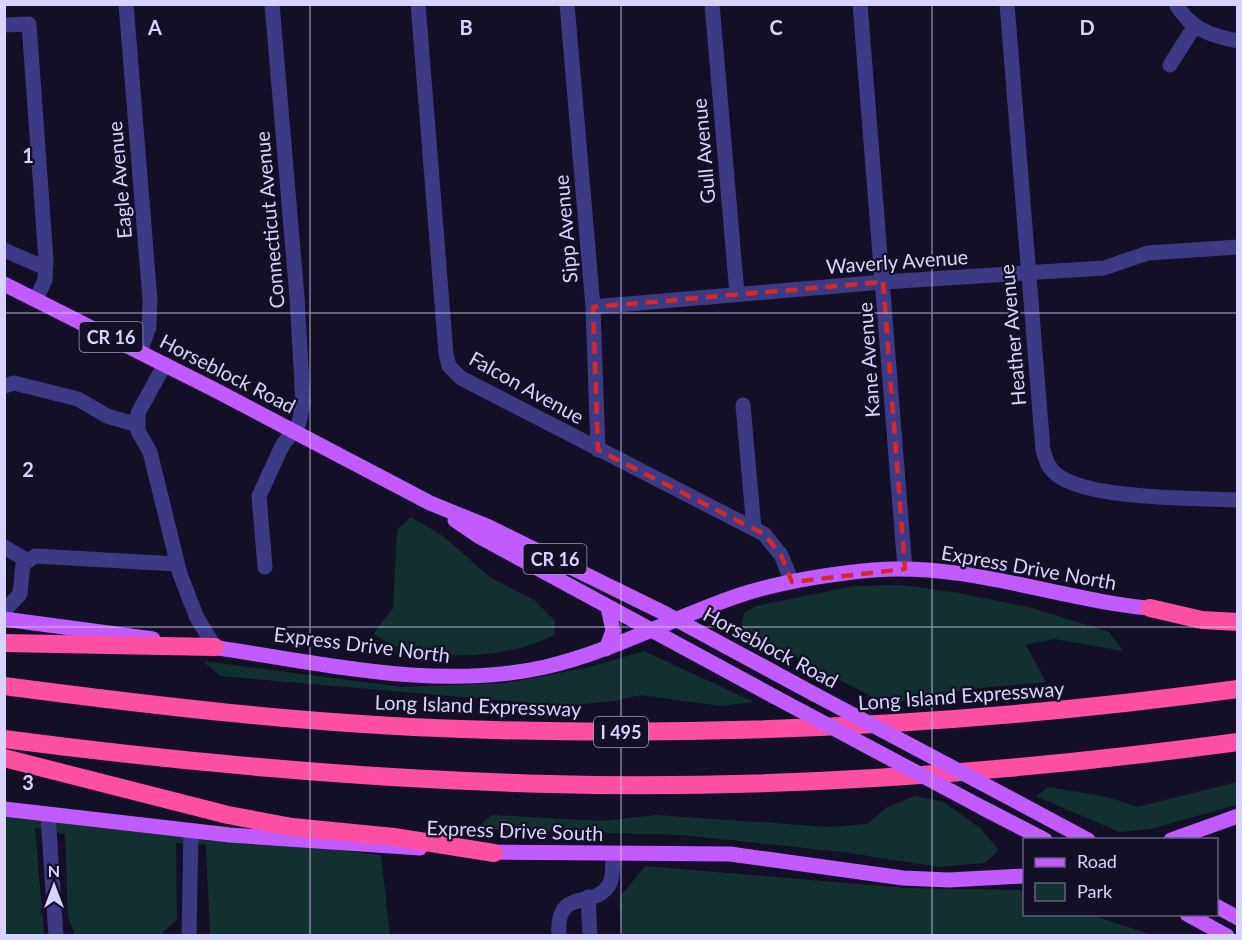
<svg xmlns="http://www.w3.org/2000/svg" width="1242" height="940" viewBox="0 0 1242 940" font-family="Lato,sans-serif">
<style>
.green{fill:#12302f}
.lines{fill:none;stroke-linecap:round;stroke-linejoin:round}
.minor{stroke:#3d3a85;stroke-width:15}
.major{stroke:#c25bff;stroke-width:15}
.highway{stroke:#ff4fa3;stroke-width:18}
.major-bridge{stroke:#c25bff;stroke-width:15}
.marked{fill:none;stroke:#d62828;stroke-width:4.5;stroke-dasharray:12 8;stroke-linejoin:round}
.grid{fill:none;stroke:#d9d4ff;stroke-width:1.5;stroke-opacity:0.55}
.labels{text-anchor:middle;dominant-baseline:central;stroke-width:4.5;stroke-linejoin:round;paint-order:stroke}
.shield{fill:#130f26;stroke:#9e99be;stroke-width:1.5}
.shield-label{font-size:18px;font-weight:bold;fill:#d9d4ff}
.street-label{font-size:20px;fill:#d9d4ff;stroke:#130f26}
.grid-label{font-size:20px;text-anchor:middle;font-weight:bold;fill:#d9d4ff;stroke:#130f26;stroke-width:4.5;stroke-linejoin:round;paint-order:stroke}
</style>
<rect width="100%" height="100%" fill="#130f26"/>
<path class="green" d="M411,517L443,536L490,577L534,600L555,621L554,635C509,658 451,660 402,649C392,646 382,639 373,634L393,608L397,530Z
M903,585L959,593L1032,608L1109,632L1123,651L1054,639L1026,645L1046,682L971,689L886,704L741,629L744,613L756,606L854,586Z
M644,651L754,702L720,706L640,695L614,701L564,706L220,676L203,661L402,687L507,683L590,667Z
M1237,782V805L1150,829L1119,832L1036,796L1049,787L1108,797L1137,807Z
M915,796L944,802L981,829L999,850L985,863L939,867L842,852L682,835L475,829L492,815L602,821L657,815L828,827L867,824L887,807Z
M5,811L381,855L390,935H210L206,845L176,843L177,920L160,935H75L68,917L65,834L35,828L44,935L5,936Z
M645,866L906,888L1020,890L1024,891V914L1091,915L1152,935H622L619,898Z"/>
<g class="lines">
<path class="minor" d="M126,4L150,300L149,327L140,352
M418,4L446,354L449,366L461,378L764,534L781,555L792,582
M567,4L593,307L598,450
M712,4L737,294
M860,4L905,569
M1007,4L1043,450C1046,460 1048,468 1056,474C1087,500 1196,498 1238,500
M1176,4C1189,28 1211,36 1238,41
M4,25L29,24L46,260L45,280L36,299
M1170,65L1194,27
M4,250L45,268
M593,307L883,282L1104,268L1148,253L1238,247
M165,364L138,413V431L150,452L180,574L197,618L215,647
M4,386L14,383L78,399L107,416L138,425
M743,405L754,529
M4,547L28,561
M265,567L259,496L282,446L299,423L303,403L297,297L272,4
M4,611L20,594L23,564L35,556L177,564
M48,815L56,936
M588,897L590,936
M189,936L191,831
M559,936C555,884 595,912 610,883C614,875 612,863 613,855"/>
<path class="major" d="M4,284L217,391L430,503L489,527L666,614L814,694
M455,520L480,537L775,697
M4,619L153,639
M204,646C315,661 433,692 545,667C614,651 676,616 743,594C785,581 830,574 873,570C971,562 1063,602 1160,609
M606,649L613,631L608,607
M1021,804L1088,840
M983,808L1045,840
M4,809L230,835L420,848
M1171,840L1238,816
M482,852L730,854L903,878L949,880L1024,876
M1216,906L1238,918
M1187,914L1227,936"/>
<path class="highway" d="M1150,608L1202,620L1238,622
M4,643L215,647
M4,686C156,706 309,724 462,729C722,738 980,724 1238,689
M4,739C186,763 367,779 549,784C779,790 1010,773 1238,742
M4,758L228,815L292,827L394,837L494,853"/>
<path class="major-bridge" d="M814,694L1021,804
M775,697L983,808"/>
</g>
<path class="marked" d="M883,282L905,569L792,582L781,555L764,534L598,450L593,307Z"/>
<path class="grid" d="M310,4V936M621,4V936M932,4V936M4,313H1238M4,627H1238"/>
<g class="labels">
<g class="shield">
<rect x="79.5" y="322" width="63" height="30" rx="4.5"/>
<rect x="523.5" y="544" width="63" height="30" rx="4.5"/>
<rect x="594" y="717" width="54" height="30" rx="4.5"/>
</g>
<g class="shield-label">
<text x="111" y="337">CR 16</text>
<text x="555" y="559">CR 16</text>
<text x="621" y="732">I 495</text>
</g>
<g class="street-label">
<text transform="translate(703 151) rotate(-95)">Gull Avenue</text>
<text transform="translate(119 180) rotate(-95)">Eagle Avenue</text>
<text transform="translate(269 220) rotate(-95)">Connecticut Avenue</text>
<text transform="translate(565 229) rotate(-95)">Sipp Avenue</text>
<text transform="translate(897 261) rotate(-4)">Waverly Avenue</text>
<text transform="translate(1012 335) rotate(-95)">Heather Avenue</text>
<text transform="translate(868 360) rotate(-94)">Kane Avenue</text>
<text transform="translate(228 373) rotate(27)">Horseblock Road</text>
<text transform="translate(527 387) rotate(29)">Falcon Avenue</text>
<text transform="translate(1029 567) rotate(10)">Express Drive North</text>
<text transform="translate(362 644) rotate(7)">Express Drive North</text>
<text transform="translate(771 647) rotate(28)">Horseblock Road</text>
<text transform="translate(961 695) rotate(-4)">Long Island Expressway</text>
<text transform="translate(478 705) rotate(2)">Long Island Expressway</text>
<text transform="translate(515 830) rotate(2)">Express Drive South</text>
</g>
</g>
<g class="grid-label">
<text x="155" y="35">A</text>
<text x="466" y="35">B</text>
<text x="776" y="35">C</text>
<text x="1087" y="35">D</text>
<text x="28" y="163">1</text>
<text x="28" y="477">2</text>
<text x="28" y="790">3</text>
</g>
<rect width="1242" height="940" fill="none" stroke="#d9d4ff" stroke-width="12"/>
<rect x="1023" y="838" width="195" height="78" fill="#130f26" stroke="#625e7d" stroke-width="1.5"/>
<rect x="1035" y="858" width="30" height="9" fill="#c25bff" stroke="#625e7d" stroke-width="1.5"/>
<text x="1077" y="868" font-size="18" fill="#d9d4ff">Road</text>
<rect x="1035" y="883" width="30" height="18" fill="#12302f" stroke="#625e7d" stroke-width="1.5"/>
<text x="1077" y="898" font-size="18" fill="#d9d4ff">Park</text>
<g transform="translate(54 886)" stroke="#130f26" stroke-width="4.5" paint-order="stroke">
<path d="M0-4.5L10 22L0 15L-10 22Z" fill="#d9d4ff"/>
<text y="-9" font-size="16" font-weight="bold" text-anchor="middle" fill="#d9d4ff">N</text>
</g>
</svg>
